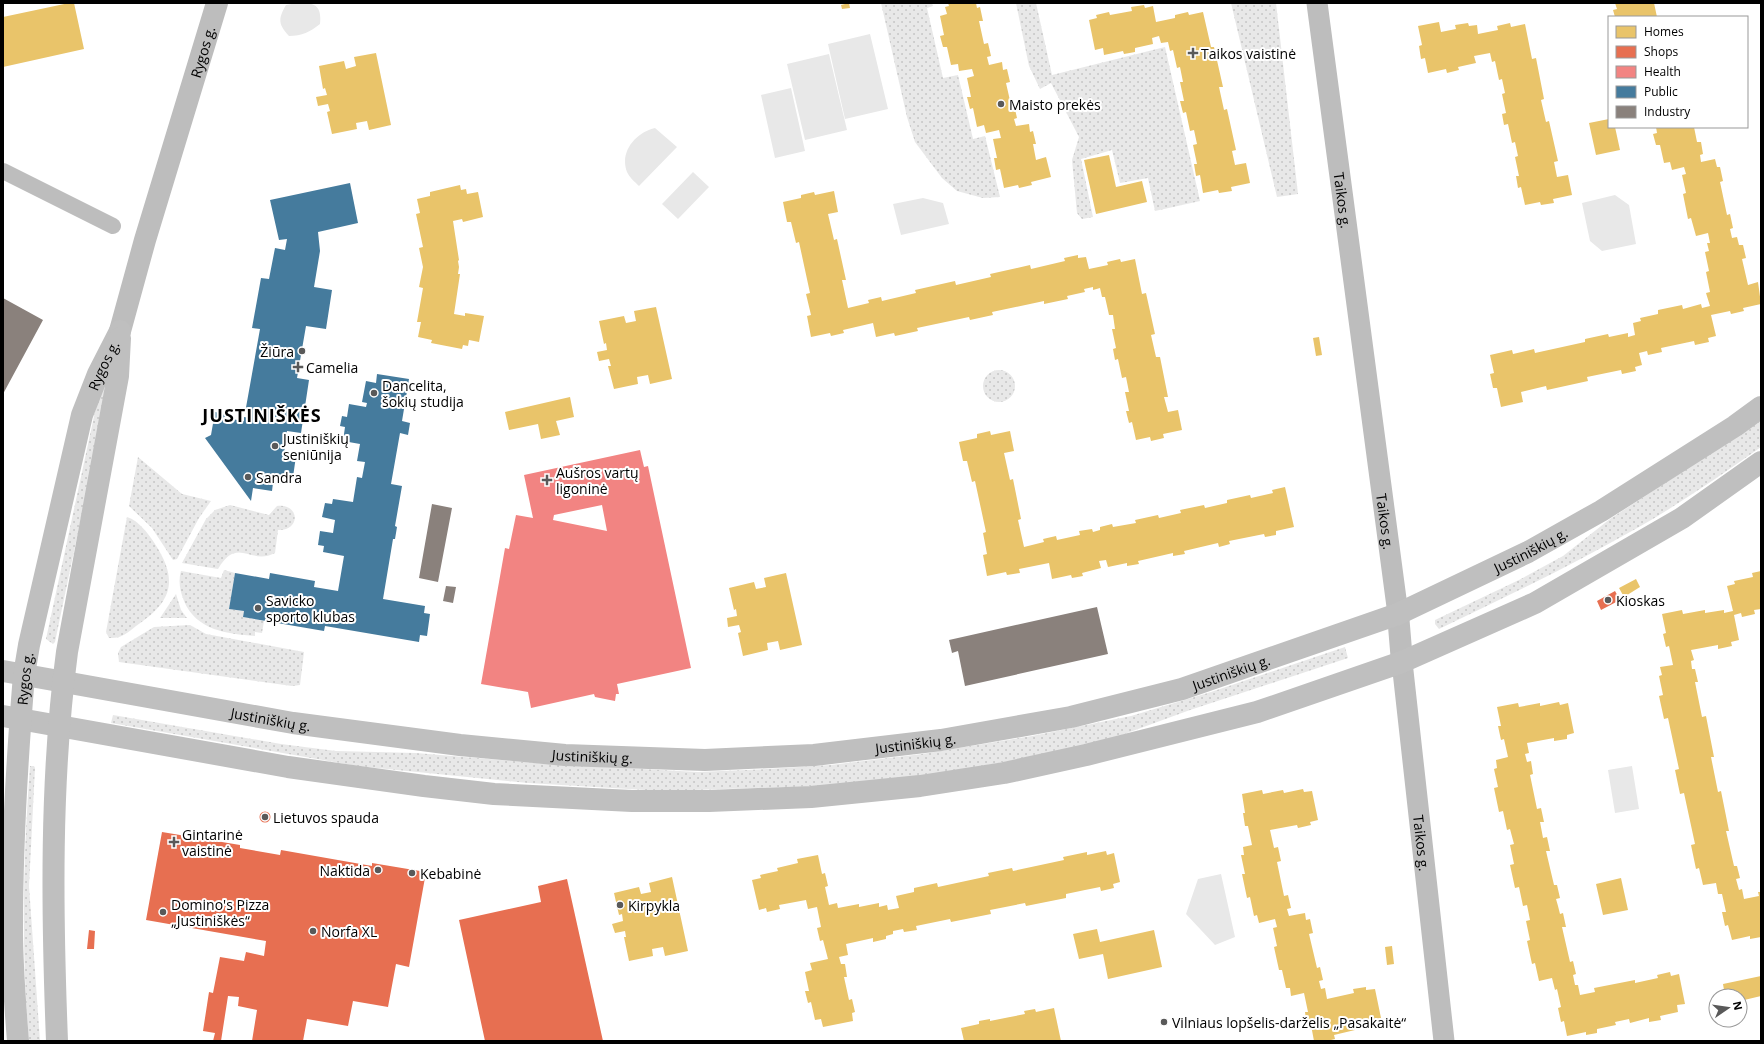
<svg xmlns="http://www.w3.org/2000/svg" width="1764" height="1044" viewBox="0 0 1764 1044" font-family="'Open Sans',sans-serif">
<style>
.grass{fill:url(#grass-dots)}
.park{fill:#e8e8e8}
.homes{fill:#e9c46a}
.shops{fill:#e76f51}
.health{fill:#f28482;fill-rule:evenodd}
.public{fill:#457b9d}
.industry{fill:#8a817c}
.lines{fill:none;stroke-linecap:round;stroke-linejoin:round}
.pedestrian{stroke:#bdbdbd;stroke-width:16}
.minor{stroke:#bdbdbd;stroke-width:21}
.tertiary{stroke:#bdbdbd;stroke-width:22}
.secondary{stroke:#bfbfbf;stroke-width:22}
.poi-dot{fill:#595959;stroke:#fff;stroke-width:1.5}
.labels{text-anchor:middle;dominant-baseline:central;stroke-width:4;stroke-linejoin:round;paint-order:stroke}
.street-label{font-size:14px;fill:#000;stroke:#fff}
.poi-label{font-size:14px;fill:#000;stroke:#fff;text-anchor:start}
.district-label{font-size:18px;font-weight:bold;letter-spacing:1px;fill:#000;stroke:#fff}
</style>
<defs>
<pattern id="grass-dots" width="8" height="8" patternUnits="userSpaceOnUse"><rect width="8" height="8" fill="#e8e8e8"/><path d="M2 2h.1M6 6h.1" fill="none" stroke="#c5c5c5" stroke-width="1.8" stroke-linecap="round"/></pattern>
</defs>
<rect width="100%" height="100%" fill="#fff"/>
<path class="grass" d="M881,3H932L933,6L927,8L943,78L958,75L973,139L985,136L1000,197L983,198L957,191L942,178L915,142L907,117Z
M1016,3H1036L1052,75L1165,47L1200,201L1155,211L1148,178L1120,183L1112,150L1081,159L1093,217L1082,219L1077,213L1072,160L1079,137L1051,83L1040,89L1029,66Z
M1231,3H1276L1298,194L1277,197Z
M114,360L55,642L53,644L46,639L104,370Z
M983 386a16 16 0 1 1 32 0a16 16 0 1 1-32 0Z
M1761,420V447C1721,475 1681,503 1639,527C1574,564 1506,597 1439,629L1435,624V620L1519,580L1563,556L1610,519Z
M138,457L182,494L211,501L199,518L177,559L173,560L152,528L129,506Z
M230,505L269,515L277,506C300,503 301,531 278,530L275,553C250,566 238,535 218,569L182,563L206,519L215,510Z
M127,517C139,521 148,533 155,544C179,581 172,602 136,626C127,633 121,639 109,638L106,632Z
M224,570L235,573L229,609L244,611L243,617L264,621L262,633L255,632V636C227,634 196,630 184,601C180,591 178,581 181,571L221,578Z
M176,594L181,610L187,618H160Z
M190,625L206,634L304,652L300,685L292,686L119,662L118,653L121,647L154,627Z
M1345,647L1348,658L1190,710L1089,747L931,775L823,786L662,791L528,783L357,766L111,723L113,715L281,744L336,751L416,753L549,764L698,772L767,769L830,765L922,754L1032,736L1131,716L1211,692Z
M30,766H34L35,768L29,886L40,1041H29C21,950 23,858 30,766Z"/>
<path class="park" d="M297,3C314,3 322,4 320,24C310,32 302,36 289,36C278,24 278,19 286,5Z
M870,34L888,109L845,119L828,44Z
M829,54L847,130L805,140L787,64Z
M791,88L805,151L775,158L761,95Z
M655,128L677,147L639,186C635,182 629,177 627,172C619,151 637,132 655,128Z
M693,172L709,187L678,219L662,204Z
M1615,195L1629,205L1636,244L1602,251L1590,241L1582,203Z
M923,198L943,203L949,224L901,235L893,204Z
M1632,766L1639,809L1615,813L1608,770Z
M1221,874L1235,937L1215,945L1186,914L1198,879Z"/>
<path class="homes" d="M69,3H74L84,49L3,67V17Z
M849,3L850,8L842,9L841,5Z
M948,3H976L977,8L980,7L983,21H979L984,44L988,43L991,56L987,57L989,65L1002,62L1003,70L1007,69L1010,82L1006,83L1011,105H1014L1017,118L1014,119L1016,126L1029,124L1030,132L1033,131L1036,144H1033L1036,160L1046,157L1051,177L1031,182L1032,185L1019,188L1018,185L1004,188L1000,169L996,170L994,158H997L993,139L1001,138L999,130L986,133L984,125L977,127L973,108L970,109L967,97H971L967,78L974,76L972,69L959,71L958,64L951,65L947,47H943L940,36L944,35L940,16L947,14L945,7L949,6Z
M1615,3H1654L1657,17H1615L1613,10L1617,9Z
M1144,5L1145,8L1153,6L1156,22L1175,18V15L1188,12L1189,15L1203,12L1211,47H1214L1223,87H1219L1224,110L1227,109L1236,150L1232,151L1235,165L1246,163L1250,183L1231,187L1232,191L1219,193L1218,190L1203,193L1200,175L1196,176L1194,164H1197L1193,145L1197,144L1194,130L1190,131L1186,112L1183,113L1180,101H1184L1180,82H1183L1180,67L1177,68L1173,50L1170,51L1168,42L1161,43L1159,36L1152,38L1153,44L1135,48V52L1124,54L1123,51L1104,55L1103,48L1095,50L1089,20L1097,18L1096,15L1109,12L1110,15L1132,11L1131,7Z
M1439,22L1441,32L1456,29L1455,25L1468,23L1469,26L1477,25L1478,34L1498,30L1497,26L1510,23L1511,27L1525,24L1532,59L1536,58L1544,99L1541,100L1546,122L1549,121L1558,161L1554,162L1557,177L1568,175L1572,195L1553,199L1554,203L1541,205L1540,202L1525,205L1521,187L1518,188L1516,176H1519L1515,157L1518,156L1515,142L1512,143L1508,124L1504,125L1502,114L1506,113L1502,94L1505,93L1502,79L1499,80L1495,61L1492,62L1490,53L1474,56L1476,63L1458,67L1459,70L1447,73L1446,69L1428,73L1425,58L1421,59L1419,46L1422,45L1418,26Z
M376,53L391,125L369,130L367,121L356,123L357,129L332,134L327,112L330,111L328,104L318,106L316,97L327,95L325,88L323,89L319,66L344,61L346,69L356,66L354,57Z
M1609,119V127H1615L1620,150L1596,155L1589,123Z
M1656,127H1694L1697,142H1701L1703,154L1700,155L1701,162L1715,159L1717,167H1720L1723,181L1720,182L1727,215L1730,214L1733,228L1730,229L1732,238L1737,237L1739,245H1743L1746,258L1742,259L1748,285L1758,282L1761,304L1743,308L1744,311L1731,314L1730,311L1711,315L1716,336L1708,338L1709,342L1695,345L1694,341L1661,348L1662,352L1648,355L1647,351L1639,353L1642,365L1635,367L1636,371L1622,374L1621,370L1587,377L1588,381L1547,390L1546,386L1521,392L1523,402L1501,407L1497,388H1493L1490,374L1494,373L1490,355L1512,350L1513,354L1534,349L1535,353L1585,342V339L1608,334L1609,337L1628,333V337L1635,335L1633,323L1641,321L1640,318L1658,314V310L1682,305L1683,309L1701,304L1702,308L1710,306L1706,293L1710,292L1706,272L1709,271L1705,252L1709,251L1707,243H1710L1708,233L1696,236L1691,218L1688,219L1683,194L1686,193L1682,175L1686,174L1684,167L1672,170L1670,162L1664,163L1660,145H1656L1653,134L1657,133Z
M1109,155L1116,187L1142,181L1147,202L1096,214L1084,160Z
M460,185L461,190L466,189L467,194L478,192L483,217L463,222L462,219L453,221L459,260L458,261L459,267L458,274H460L454,314L465,316V313L484,316L479,342L469,340L468,346L463,345L462,349L431,343L432,340L418,337L421,322H417L423,288L419,287L423,267L419,248L423,247L416,214L420,213L417,199L430,196V192Z
M834,191L838,212L828,214L834,240L837,239L846,280H842L848,308L869,303L868,300L881,297L882,301L916,293L915,290L955,281L956,285L991,277L990,274L1030,265L1031,269L1065,261L1064,258L1078,255V258L1086,257L1089,269L1108,265L1107,262L1120,259L1121,262L1135,259L1142,294L1146,293L1155,334L1151,335L1156,357H1160L1168,397H1164L1168,412L1178,410L1182,430L1163,434L1164,438L1151,441L1150,437L1136,440L1132,422L1129,423L1126,411H1129L1125,392H1129L1126,377L1122,378L1118,359L1115,360L1113,349L1116,348L1112,329H1115L1113,315H1109L1105,297H1102L1100,288L1093,290V287L1084,289L1085,292L1067,296L1068,299L1044,304V301L992,312L993,315L970,320L969,317L917,328L918,331L895,336L894,333L876,337L873,323L843,330L844,333L831,336L830,333L811,337L807,316L811,315L806,294L810,293L799,242L796,243L791,222H787L783,202L801,198V195L814,192L815,195Z
M656,307L672,379L650,384L648,375L637,377L638,384L614,389L608,366H611L609,359L599,361L597,352L607,350L606,343L604,344L599,321L624,316L626,323L636,321L634,311Z
M1319,337L1322,355L1316,356L1313,338Z
M570,397L574,417L556,421L560,435L541,439L538,424L509,430L505,412Z
M990,431L991,435L1010,431L1014,451L1004,453L1010,480L1013,479L1021,519L1018,520L1024,547L1044,542L1043,539L1056,536L1057,540L1080,535L1079,531L1092,529L1093,532L1100,530V527L1112,524L1113,527L1136,523L1135,520L1158,515L1159,518L1181,513L1180,510L1204,505L1205,508L1227,503V500L1250,495L1251,498L1273,493L1272,490L1285,487L1294,527L1276,531V535L1265,537L1264,534L1229,541L1230,544L1219,547L1218,543L1184,551L1185,554L1173,556V553L1138,561L1139,564L1127,566V563L1108,567L1106,560L1099,561L1101,568L1082,573L1083,576L1072,578L1071,575L1052,579L1049,563L1019,569L1020,573L1007,575L1006,572L987,576L983,555L987,554L983,533L986,532L975,481L972,482L967,461H963L959,442L977,438V434Z
M1761,571V609L1754,610L1755,614L1742,617L1741,613L1734,615L1739,640L1731,642L1732,646L1718,649V645L1691,650L1694,660L1691,661L1692,669H1695L1698,682H1695L1702,717L1706,716L1714,757H1711L1718,792L1721,791L1729,831H1726L1734,866H1737L1740,878L1736,879L1739,890L1742,889L1744,899L1759,896L1758,892H1761V937L1750,939V936L1732,940L1728,925L1725,926L1722,912H1726L1722,894H1718L1716,883L1703,885L1699,868L1696,869L1691,845L1695,844L1684,793L1680,794L1675,770L1679,769L1668,718L1664,719L1659,696L1663,695L1659,676L1662,675L1660,667L1673,665L1669,646L1666,647L1663,634L1666,633L1662,614L1682,610L1683,614L1705,610V613L1724,610V613L1733,611L1727,586L1735,584L1734,581L1753,577L1752,573Z
M786,573L802,645L780,650L778,641L767,643L768,650L743,656L738,633L741,632L739,625L728,627L727,618L737,616L736,609L734,610L729,588L754,582L756,589L766,587L764,578Z
M1636,579L1640,587L1624,597L1619,588Z
M1559,702L1560,705L1568,703L1574,733L1567,735V739L1554,741V738L1527,743L1529,753L1525,754L1527,762L1531,761L1533,774L1530,775L1537,809L1541,808L1544,822H1540L1543,838L1547,837L1550,851H1546L1554,885H1557L1560,898L1556,899L1558,906L1560,914L1563,913L1566,927H1562L1570,962L1573,961L1576,974L1573,975L1575,985H1578L1580,995L1595,992L1594,988L1635,980V983L1658,978L1657,975L1670,972L1671,976L1679,974L1685,1004L1677,1005L1678,1012L1660,1016L1661,1020L1649,1022V1018L1630,1023L1629,1019L1615,1022L1616,1025L1597,1029V1033L1586,1035V1032L1567,1036L1564,1021L1561,1022L1558,1008L1561,1007L1557,989L1555,990L1552,978L1539,981L1535,963L1532,964L1527,941L1530,940L1526,921L1530,920L1527,905L1523,906L1519,887L1515,888L1510,865L1514,864L1510,845L1514,844L1510,829L1507,830L1503,811L1499,812L1494,788L1498,787L1494,769L1497,768L1496,760L1508,757L1504,739L1501,740L1498,726H1501L1497,707L1518,703L1519,707L1540,703V706Z
M1303,789L1304,792L1312,791L1318,820L1310,822L1311,825L1298,828L1297,825L1270,830L1274,848L1278,847L1281,861L1277,862L1284,896L1288,895L1291,908L1287,909L1289,916L1305,913L1306,920L1310,919L1313,933L1309,934L1317,968L1320,967L1323,980L1319,981L1321,989L1325,988L1327,999L1354,993L1353,989L1366,987V990L1375,989L1381,1018L1373,1020V1023L1355,1027V1030L1334,1035L1335,1039L1327,1041H1314L1311,1025L1307,1026L1305,1012H1308L1304,993L1291,996L1290,988H1286L1282,970H1279L1274,947L1277,946L1273,928L1277,927L1275,919L1259,923L1257,915L1254,916L1250,897L1247,898L1242,874H1245L1241,855H1244L1243,847L1252,845L1248,826H1245L1243,813H1245L1242,794L1262,790L1263,794L1283,790L1284,793Z
M1106,851L1107,855L1114,853L1120,882L1113,884L1114,888L1101,891L1100,887L1085,890L1066,894V898L1026,906L1025,903L990,910L991,914L951,922L950,919L916,926L917,930L904,932L903,929L893,931V934L886,936V939L873,942V938L846,944L848,955L839,957L841,964H845L847,977H844L849,1000L852,999L855,1012L852,1013L853,1021L823,1027L821,1019L815,1020L811,1002L808,1003L805,991H809L805,972L812,970L810,963L828,959L823,940L820,941L817,928L821,927L817,907L808,909L806,900L779,905L780,909L767,912L766,908L759,910L752,880L761,878L760,875L778,871L777,868L798,863L797,859L818,855L822,874L825,873L828,886L825,887L829,905L837,903L838,908L859,904V907L879,903V907L887,905L888,910L899,908L896,896L914,892V888L937,883L938,887L989,876L988,873L1012,868L1013,871L1064,860L1063,857L1087,852V855Z
M672,877L688,951L665,956L663,947L652,949L653,956L629,961L624,937H626L625,931L615,933L612,924L623,921L622,914L619,915L614,893L639,887L641,894L651,892L649,883Z
M1621,878L1628,910L1603,915L1596,884Z
M1097,929L1100,942L1154,930L1162,967L1108,979L1103,954L1079,959L1073,934Z
M1392,946L1394,964L1387,965L1385,947Z
M1761,976V996L1740,1001V996H1725L1723,984Z
M1054,1008L1061,1041H964L961,1028L979,1024V1021L990,1019V1021L1025,1014L1024,1011L1035,1009L1036,1012Z"/>
<path class="shops" d="M1615,591L1620,600L1601,610L1597,601Z
M259.5 817a5.5 5.5 0 1 1 11 0a5.5 5.5 0 1 1-11 0Z
M162,832L240,845V848L280,855L281,850L372,866V863L426,872L409,967L396,964L388,1007L353,1001L348,1026L307,1019L303,1041H252L257,1010L238,1006L239,997L228,996L221,1041H213L215,1033L203,1031L209,992L213,993L220,957L244,961L246,952L264,956L266,941L146,920Z
M567,879L603,1041H485L459,920L541,902L538,886Z
M89,930L95,931L94,949H87Z"/>
<path class="health" d="M640,450L644,467L648,466L691,668L617,684L619,694H616L615,701L595,697L594,694L531,708L528,692L481,684L505,548L509,549L516,515L533,518L524,475ZM602,505L607,531L553,520L554,515Z"/>
<path class="public" d="M350,183L358,223L318,232L320,251L314,287L332,290L326,329L306,326L297,378L309,380L301,433L287,431L284,453L296,456L293,477L284,475L282,484L273,483L272,491L253,488L251,501L205,438L211,435L215,412L226,414L225,418L244,421V417L250,418L251,414L245,413L260,329L252,328L261,278L269,279L275,248L285,250L287,239L279,240L270,200Z
M377,374L409,379L402,421L410,423L408,435L400,433L391,484L402,486L395,526L397,527L395,539H393L383,599L425,606L424,613L430,614L427,636L420,635L419,642L325,626L324,631L243,617L244,611L229,609L235,573L269,579L270,573L315,581L314,587L338,591L344,556L323,552L324,546L318,545L320,531L333,533L335,520L322,517L325,503L332,504L333,499L353,502L357,477L362,478L365,462L357,461L360,444L343,441L345,427L340,426L342,416L347,417L349,404L366,407L367,403L362,402L366,381L376,383Z"/>
<path class="industry" d="M3,298L43,320L3,394Z
M432,504L452,508L438,582L419,578Z
M446,586L456,587L453,603L443,601Z
M1097,607L1108,654L965,686L958,651L952,653L949,640Z"/>
<g class="lines">
<path class="pedestrian" d="M3,171L113,226"/>
<g class="minor">
<path id="s1" d="M1317,3L1398,614"/>
<path id="s2" d="M1402,662L1444,1041"/>
</g>
<g class="tertiary">
<path id="s3" d="M120,331L145,240L217,3"/>
<path d="M1398,614L1402,662"/>
</g>
<g class="secondary">
<path id="s4" d="M3,671L293,723L460,745L565,755L705,760L814,755L941,740L1071,717L1182,689L1398,614L1528,552L1601,511L1735,426L1761,407"/>
<path d="M3,716L288,767L424,786L494,794L632,801H709L811,797L920,786L1004,773L1086,755L1257,712L1402,662L1535,603L1682,518L1761,462"/>
<path id="s5" d="M18,1041C15,1004 12,967 12,929C12,845 17,760 24,675L29,645L82,415L98,374L120,331"/>
<path d="M57,1041C52,912 50,780 67,652L118,376L120,338"/>
</g>
</g>
<g class="poi-dot">
<path d="M1191 47h4v4h4v4h-4v4h-4v-4h-4v-4h4z"/>
<circle cx="1001" cy="104" r="4"/>
<circle cx="302" cy="351" r="4"/>
<path d="M296 361h4v4h4v4h-4v4h-4v-4h-4v-4h4z"/>
<circle cx="374" cy="393" r="4"/>
<circle cx="275" cy="446" r="4"/>
<circle cx="248" cy="477" r="4"/>
<path d="M545 474h4v4h4v4h-4v4h-4v-4h-4v-4h4z"/>
<circle cx="1608" cy="600" r="4"/>
<circle cx="258" cy="608" r="4"/>
<circle cx="265" cy="817" r="4"/>
<path d="M172 836h4v4h4v4h-4v4h-4v-4h-4v-4h4z"/>
<circle cx="378" cy="870" r="4"/>
<circle cx="412" cy="873" r="4"/>
<circle cx="620" cy="905" r="4"/>
<circle cx="163" cy="912" r="4"/>
<circle cx="313" cy="931" r="4"/>
<circle cx="1164" cy="1022" r="4"/>
</g>
<g class="labels">
<g class="street-label">
<text stroke="none"><textPath href="#s3" startOffset="291">Rygos g.</textPath></text>
<text stroke="none"><textPath href="#s1" startOffset="199">Taikos g.</textPath></text>
<text stroke="none"><textPath href="#s5" startOffset="687">Rygos g.</textPath></text>
<text stroke="none"><textPath href="#s1" startOffset="523">Taikos g.</textPath></text>
<text stroke="none"><textPath href="#s4" startOffset="1568">Justiniškių g.</textPath></text>
<text stroke="none"><textPath href="#s4" startOffset="1244">Justiniškių g.</textPath></text>
<text stroke="none"><textPath href="#s5" startOffset="363">Rygos g.</textPath></text>
<text stroke="none"><textPath href="#s4" startOffset="272">Justiniškių g.</textPath></text>
<text stroke="none"><textPath href="#s4" startOffset="920">Justiniškių g.</textPath></text>
<text stroke="none"><textPath href="#s4" startOffset="596">Justiniškių g.</textPath></text>
<text stroke="none"><textPath href="#s2" startOffset="182">Taikos g.</textPath></text>
</g>
<g class="poi-label">
<text x="1201" y="53">Taikos vaistinė</text>
<text x="1009" y="104">Maisto prekės</text>
<text x="294" y="351" text-anchor="end">Žiūra</text>
<text x="306" y="367">Camelia</text>
<text x="382" y="385">Dancelita,<tspan x="382" dy="16">šokių studija</tspan></text>
<text x="283" y="438">Justiniškių<tspan x="283" dy="16">seniūnija</tspan></text>
<text x="556" y="472">Aušros vartų<tspan x="556" dy="16">ligoninė</tspan></text>
<text x="256" y="477">Sandra</text>
<text x="266" y="600">Savicko<tspan x="266" dy="16">sporto klubas</tspan></text>
<text x="1616" y="600">Kioskas</text>
<text x="273" y="817">Lietuvos spauda</text>
<text x="182" y="834">Gintarinė<tspan x="182" dy="16">vaistinė</tspan></text>
<text x="370" y="870" text-anchor="end">Naktida</text>
<text x="420" y="873">Kebabinė</text>
<text x="171" y="904">Domino's Pizza<tspan x="171" dy="16">„Justiniškės“</tspan></text>
<text x="628" y="905">Kirpykla</text>
<text x="321" y="931">Norfa XL</text>
<text x="1172" y="1022">Vilniaus lopšelis-darželis „Pasakaitė“</text>
</g>
<g class="district-label">
<text x="262" y="415">JUSTINIŠKĖS</text>
</g>
</g>
<rect width="1764" height="1044" fill="none" stroke="#000000" stroke-width="8"/>
<rect x="1608" y="16" width="140" height="112" fill="#ffffff" stroke="#999999"/>
<rect x="1616" y="26" width="20" height="12" fill="#e9c46a" stroke="#999999"/>
<text x="1644" y="36" font-size="12" fill="#000000">Homes</text>
<rect x="1616" y="46" width="20" height="12" fill="#e76f51" stroke="#999999"/>
<text x="1644" y="56" font-size="12" fill="#000000">Shops</text>
<rect x="1616" y="66" width="20" height="12" fill="#f28482" stroke="#999999"/>
<text x="1644" y="76" font-size="12" fill="#000000">Health</text>
<rect x="1616" y="86" width="20" height="12" fill="#457b9d" stroke="#999999"/>
<text x="1644" y="96" font-size="12" fill="#000000">Public</text>
<rect x="1616" y="106" width="20" height="12" fill="#8a817c" stroke="#999999"/>
<text x="1644" y="116" font-size="12" fill="#000000">Industry</text>
<g transform="translate(1728 1008) rotate(77)"><circle r="19" fill="#ffffff" stroke="#999999"/>
<path d="M0-3L7 15L0 10L-7 15Z" fill="#595959"/>
<text y="-6" font-size="11" font-weight="bold" text-anchor="middle" fill="#000000">N</text>
</g>
</svg>
